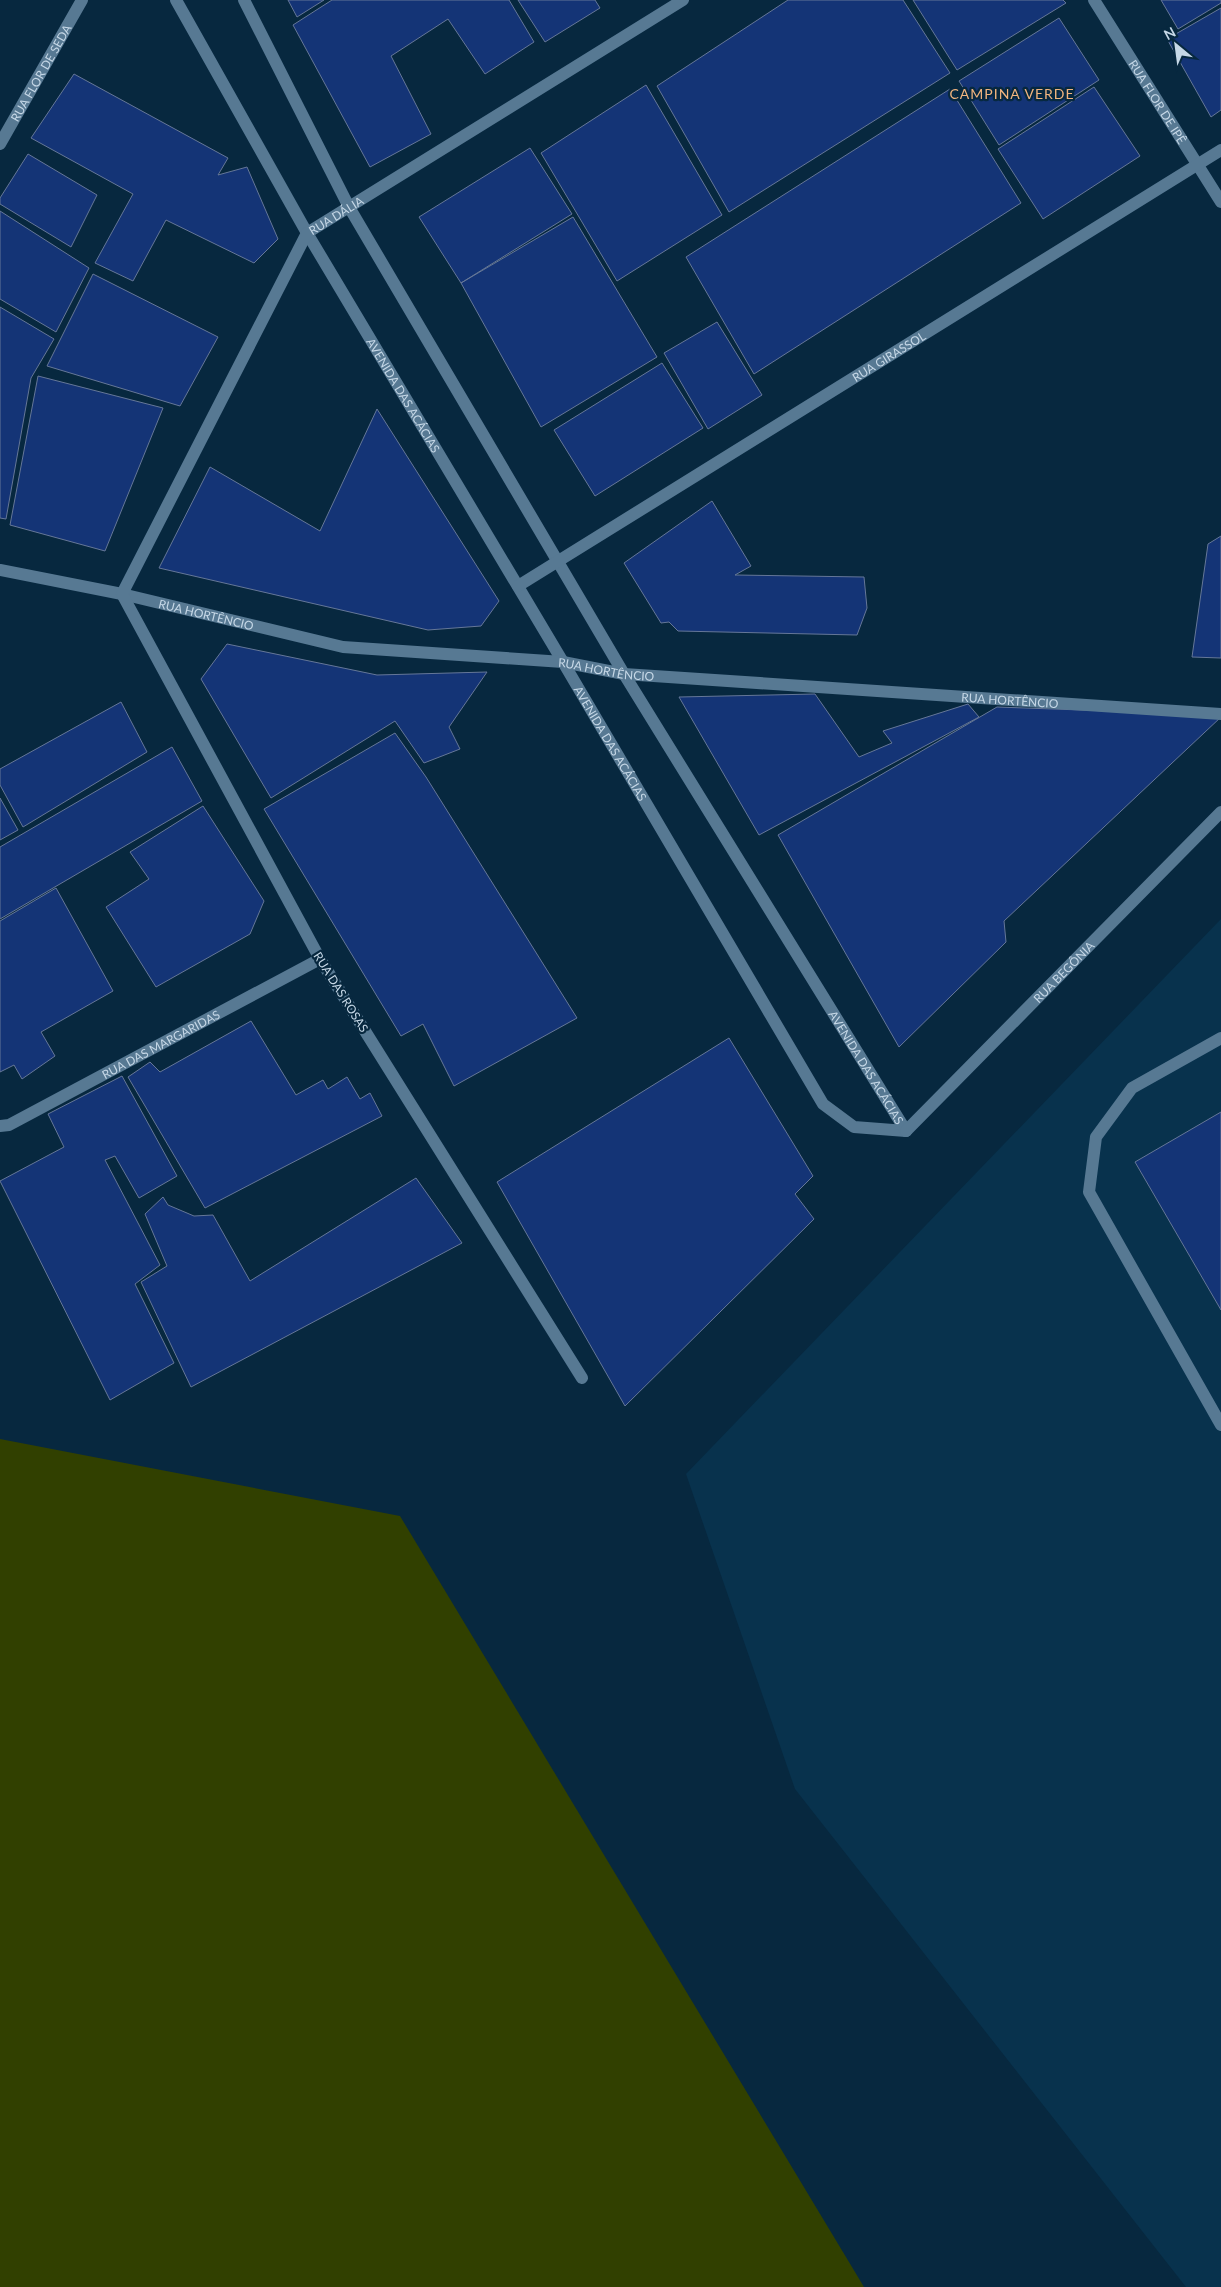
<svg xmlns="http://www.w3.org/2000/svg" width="1221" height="2287" viewBox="0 0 1221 2287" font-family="Lato,sans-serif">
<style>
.built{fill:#08324d}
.green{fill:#314000}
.building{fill:#143476;stroke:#657798}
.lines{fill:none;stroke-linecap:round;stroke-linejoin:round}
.lane{stroke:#577993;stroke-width:12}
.street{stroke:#577993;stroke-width:12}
.labels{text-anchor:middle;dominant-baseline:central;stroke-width:4.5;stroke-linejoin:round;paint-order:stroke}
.street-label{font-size:12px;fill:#c6d8e7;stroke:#07283f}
.neighbourhood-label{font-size:14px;letter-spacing:1px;fill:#f2b57f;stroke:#07283f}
</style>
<rect width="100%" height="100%" fill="#07283f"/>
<path class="built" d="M1221,919V2287H1186L795,1789L686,1474Z"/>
<path class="green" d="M0,1439L400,1516L864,2287H0Z"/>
<path class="building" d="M288,0H324L297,17Z
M332,0H509L534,42L485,74L448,19L391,56L431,134L370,167L293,25Z
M518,0H595L600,8L545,42Z
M788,0H903L950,73L729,212L657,86Z
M913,0H1063L1066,3L957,70Z
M1161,0H1221V3L1178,29Z
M1221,8V110L1211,117L1167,39Z
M1059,18L1099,80L999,145L959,81Z
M74,74L228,158L218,175L247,167L278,239L254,263L166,220L133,281L95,263L133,194L31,138Z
M646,85L722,215L617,281L541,153Z
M1094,87L1140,156L1043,219L998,149Z
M950,89L1021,203L754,374L686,257Z
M530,148L572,214L461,283L419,217Z
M28,154L97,195L71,247L0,204V198Z
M0,211L89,268L56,332L0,299Z
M573,217L657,357L541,427L461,283Z
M93,274L218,337L180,406L47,366Z
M0,307L54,339L31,378L6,519L0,518Z
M717,322L762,395L708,429L664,353Z
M662,363L703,428L595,496L554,430Z
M38,376L163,408L105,551L10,525Z
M377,409L499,601L481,626L428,630L159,568L210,467L320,531Z
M712,501L751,566L735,575L864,577L867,608L857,635L678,631L669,622L661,623L624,563Z
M1221,536V658L1192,657L1208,544Z
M227,644L377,675L487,672L449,727L460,749L424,763L395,721L271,798L201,679Z
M815,694L859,757L892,743L883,731L968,704L979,717L759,835L679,697Z
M121,702L147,752L23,827L0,785V769Z
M997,707L1221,715V717L1004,921L1006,942L899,1047L778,835Z
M395,733L426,777L577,1018L454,1086L423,1024L401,1036L264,809Z
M172,747L202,801L0,919V847Z
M0,798L18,830L0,840Z
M203,806L264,901L250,934L156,987L106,907L149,879L130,852Z
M56,888L113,991L41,1032L55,1056L22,1079L14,1065L0,1072V921Z
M251,1021L296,1095L323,1080L328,1089L347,1077L360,1099L370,1093L382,1116L205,1208L128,1077L150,1062L160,1072Z
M729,1038L813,1176L795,1194L814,1219L625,1406L497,1182Z
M122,1076L177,1176L139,1198L115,1156L105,1160L160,1265L135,1284L174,1363L110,1400L0,1181L64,1147L48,1114Z
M1221,1112V1310L1135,1162Z
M416,1178L462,1243L191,1387L141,1282L167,1266L145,1214L163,1197L168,1205L194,1216L213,1215L250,1281Z"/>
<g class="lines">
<path class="lane" d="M1221,1038L1132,1088L1096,1137L1089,1192L1221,1425"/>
<g class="street">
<path id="s1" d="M176,0L307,233L563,662L823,1104L854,1127L906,1131"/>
<path id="s2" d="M244,0L349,207L624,674L906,1131"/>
<path id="s3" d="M1094,0L1221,202"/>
<path id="s4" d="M0,144L82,0"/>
<path id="s5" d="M0,570L122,594L343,647L563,662L624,674L1221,714"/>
<path id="s6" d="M518,586L1221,150"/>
<path id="s7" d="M0,1126L9,1125L320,959"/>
<path id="s8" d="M906,1131L1221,812"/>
<path id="s9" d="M582,1378L320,959L122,594L307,233L683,0"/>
</g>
</g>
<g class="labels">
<g class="street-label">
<text stroke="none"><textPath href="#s4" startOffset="82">RUA FLOR DE SEDA</textPath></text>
<text stroke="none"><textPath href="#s3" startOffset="120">RUA FLOR DE IPÊ</textPath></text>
<text stroke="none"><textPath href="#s9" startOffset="1349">RUA DÁLIA</textPath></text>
<text stroke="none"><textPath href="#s6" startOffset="436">RUA GIRASSOL</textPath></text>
<text stroke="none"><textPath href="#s1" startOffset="456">AVENIDA DAS ACÁCIAS</textPath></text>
<text stroke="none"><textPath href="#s5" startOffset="211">RUA HORTÊNCIO</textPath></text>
<text stroke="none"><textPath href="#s5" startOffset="616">RUA HORTÊNCIO</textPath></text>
<text stroke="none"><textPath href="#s5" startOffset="1021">RUA HORTÊNCIO</textPath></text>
<text stroke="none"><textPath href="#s1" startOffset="861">AVENIDA DAS ACÁCIAS</textPath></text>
<text stroke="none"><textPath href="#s8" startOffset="224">RUA BEGÔNIA</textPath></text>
<text transform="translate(341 992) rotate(58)">RUA DAS ROSAS</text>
<text stroke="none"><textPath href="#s7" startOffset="181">RUA DAS MARGARIDAS</textPath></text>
<text stroke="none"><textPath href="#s2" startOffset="1236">AVENIDA DAS ACÁCIAS</textPath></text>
</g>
<g class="neighbourhood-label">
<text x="1012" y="93">CAMPINA VERDE</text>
</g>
</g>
<g transform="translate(1176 45) rotate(331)" stroke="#07283f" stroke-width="4" paint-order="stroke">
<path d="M0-4L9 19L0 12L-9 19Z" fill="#c6d8e7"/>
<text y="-8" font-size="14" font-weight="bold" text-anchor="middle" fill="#c6d8e7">N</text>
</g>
</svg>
